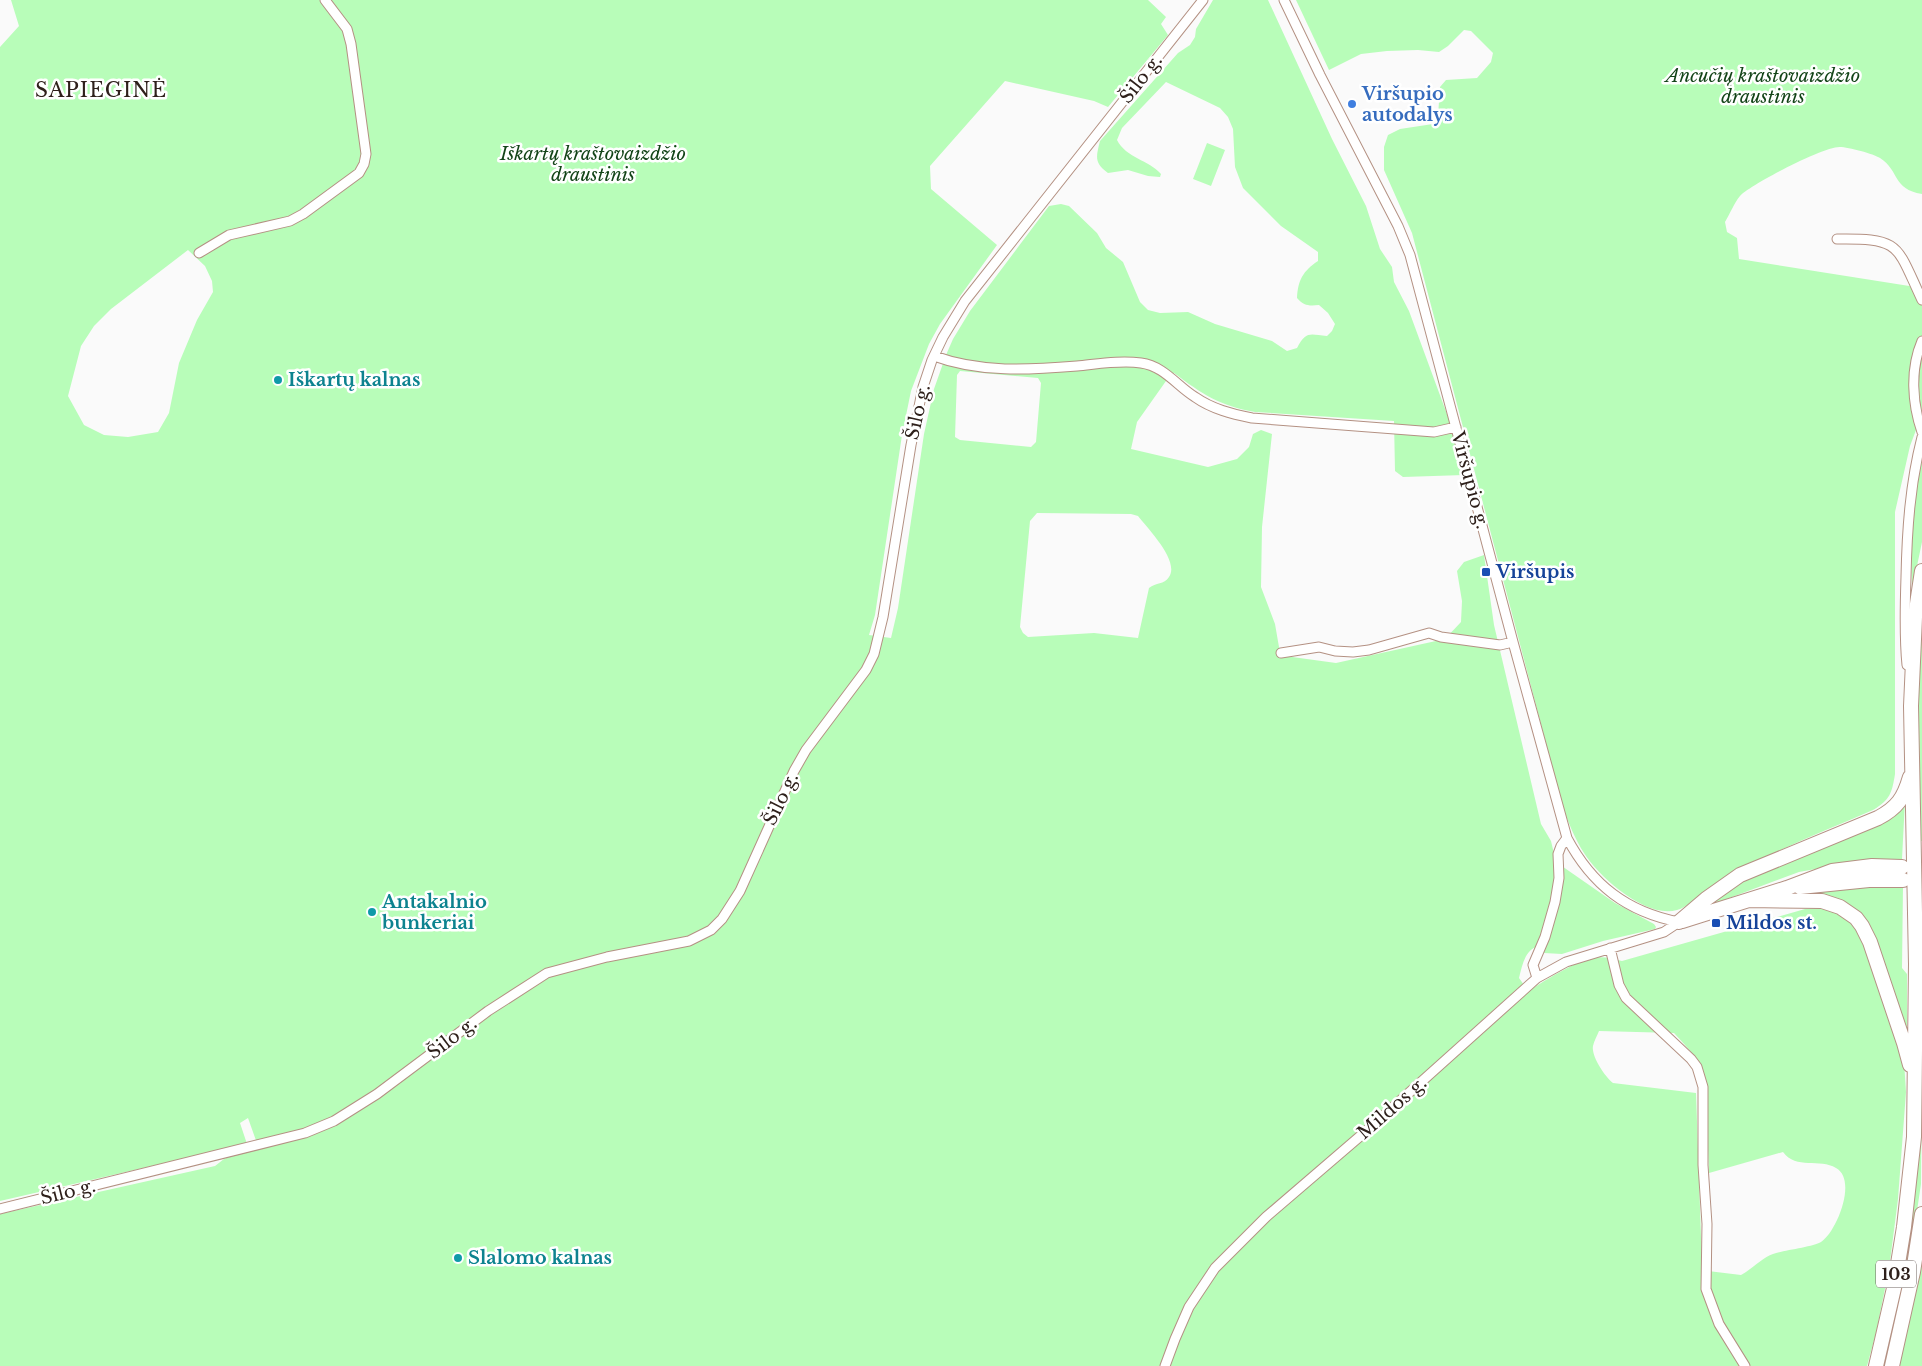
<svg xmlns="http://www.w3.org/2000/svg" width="1922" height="1366" viewBox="0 0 1922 1366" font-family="'Libre Baskerville',serif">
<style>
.green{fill:#b8fdb9;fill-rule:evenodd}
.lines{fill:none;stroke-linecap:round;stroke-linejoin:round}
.street-casing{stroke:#b49183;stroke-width:11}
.primary-casing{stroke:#b49183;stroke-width:16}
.street{stroke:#fff;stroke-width:9}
.primary{stroke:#fff;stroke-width:14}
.shop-dot{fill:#3f7fe0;stroke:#fff;stroke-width:2}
.culture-dot{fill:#0f9aa8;stroke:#fff;stroke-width:2}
.transit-dot{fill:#1a4fb4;stroke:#fff;stroke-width:2}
.labels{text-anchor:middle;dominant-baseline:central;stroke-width:5;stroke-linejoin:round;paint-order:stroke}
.shield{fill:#fff;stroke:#6d635f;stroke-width:1}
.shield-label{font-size:16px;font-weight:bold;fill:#2e201b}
.park-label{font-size:18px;font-style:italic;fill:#134418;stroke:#fff}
.street-label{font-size:18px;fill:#2e201b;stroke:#fff}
.shop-label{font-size:18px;font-weight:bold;fill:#366cbe;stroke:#fff;text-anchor:start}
.culture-label{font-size:18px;font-weight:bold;fill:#0d838f;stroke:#fff;text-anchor:start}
.transit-label{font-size:18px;font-weight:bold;fill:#164399;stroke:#fff;text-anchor:start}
.quarter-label{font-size:20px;letter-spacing:1px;fill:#2e201b;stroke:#fff}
</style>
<rect width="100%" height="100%" fill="#fafafa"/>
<path class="green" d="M11,0H1148L1166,17L1161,24L1168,35L1108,107L1094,101L1005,81L930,166L931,189L997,245L940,324L929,344L911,391L902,435L875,615L869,635L891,638L898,608L924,434L934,389L946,355L953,339L970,311L1049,206L1061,204L1069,206L1097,233L1106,248L1123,262L1140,302L1148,310L1160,313L1188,312L1215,324L1272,341L1287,351L1297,348C1306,331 1309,334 1327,336L1332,331L1335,324L1328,313L1319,305C1309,306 1304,306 1297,298C1298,280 1303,271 1318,261V252L1281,226L1243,188L1235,167L1233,129L1228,117L1220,108L1166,82L1122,128L1117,140C1126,158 1149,160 1161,174L1160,177L1148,176L1128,170L1108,173C1094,163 1096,157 1100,141L1178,53L1190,45L1195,37L1196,29L1213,0H1268L1332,139L1366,206L1380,249L1392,267L1394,282L1409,311L1448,417L1464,475L1403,477L1395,471L1394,421L1255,412C1220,406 1202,394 1174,373L1166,381L1137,422L1131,449L1208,467L1237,459L1249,447L1253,434L1261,430L1272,434L1262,527L1261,587L1275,624L1279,647L1285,656L1336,663L1445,639L1461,622L1462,601L1457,571L1464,562L1484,555L1494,625L1541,824L1551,841L1556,862L1615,903L1654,924L1656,927L1655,929L1603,941L1562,954L1544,953L1536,947C1524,952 1522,967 1519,978L1524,985L1533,988C1548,979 1577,960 1594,958C1603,956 1613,959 1622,961L1805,909L1829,907L1858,926L1904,1061L1906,1092L1898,1199L1889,1269L1876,1333L1867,1366H0V1214L215,1166L224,1159L258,1146L248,1118L240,1123L247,1144L0,1201V47L19,26ZM188,250L205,266L212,281L213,292L197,320L179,363L169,413L158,432L128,437L104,435L84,425L68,396L81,346L94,326L111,309ZM960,371L1038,378L1041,383L1036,442L1031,447L960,440L955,437L957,375ZM1037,513L1131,514L1138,516C1148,529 1180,561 1169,577C1164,585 1156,582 1149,588L1138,638L1094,633L1028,637L1023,633L1020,627L1030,521ZM1599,1031L1674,1033C1687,1047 1700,1060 1705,1078L1709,1173L1783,1152C1796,1170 1820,1158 1836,1168C1858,1180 1836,1233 1821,1242C1813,1247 1784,1250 1773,1254C1763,1257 1751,1270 1741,1275L1708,1271L1702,1265L1696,1093L1613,1083C1605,1077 1591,1056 1593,1046C1594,1041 1597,1036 1599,1031Z
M1296,0H1922V194C1892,189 1900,171 1880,158C1874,154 1848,147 1840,147C1825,146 1751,184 1740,196C1734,203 1730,214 1725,222L1727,232L1737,238L1739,259L1922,288V414L1910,446L1895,512V774C1892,793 1890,800 1873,810C1836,826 1798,841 1762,859C1737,872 1715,890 1690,903C1686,906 1681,909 1677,910C1646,919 1599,877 1584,853C1575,839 1569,824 1563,808L1412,233L1384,170V147L1388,135L1400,129L1433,124L1438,116L1440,87L1446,80L1477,78L1491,62L1493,53L1471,31L1464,30L1448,46L1439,52L1418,50L1387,51L1361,54L1329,70Z
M1207,143L1225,150L1211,186L1193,179Z
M1922,454V542L1912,590L1911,535L1914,501Z
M1922,603V841H1921L1918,668Z
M1905,801L1902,859L1854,862L1799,872L1700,909L1731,885Z
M1903,886L1902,968L1907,974V1042L1860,919L1793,897L1838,889Z
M1922,1071L1921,1184L1908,1271L1886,1366H1881L1920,1121Z
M1922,1246V1366H1897Z"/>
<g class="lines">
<defs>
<path id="street" d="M1284,0L1320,75L1398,226L1410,255L1513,642L1567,838C1592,885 1627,912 1679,922
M1837,239C1902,238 1896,245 1922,300
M199,253L229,235L290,221L303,214L359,173L364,164L366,154L351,44L347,29L325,0
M1922,341C1910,369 1912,403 1922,432
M934,356C980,373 1029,370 1077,366C1098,364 1120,360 1141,363C1164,366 1177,386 1195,397C1212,409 1232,414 1252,418L1434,432L1456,427
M1281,653L1319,647L1335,651L1353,652L1369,650L1429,633L1441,637L1500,645L1513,642
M1907,665C1904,636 1905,607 1906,577C1907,530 1910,484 1922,437
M1610,948L1619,985L1626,998L1691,1059L1697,1067L1703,1087V1165L1707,1224L1706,1289L1719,1324L1745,1366
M1537,978L1533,965L1545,937L1555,902L1559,878L1558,854L1561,846L1567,838
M0,1209L305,1133L334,1121L377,1094L488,1011L547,973L607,957L689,941L711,930L722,919L740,891L794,771L806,750L866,670L874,654L883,617L911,445L923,387L932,360L943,337L965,301L1203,0
M1165,1366L1175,1339L1189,1307L1215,1268L1266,1217L1372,1126L1537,978L1566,962L1664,932L1679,922"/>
<path id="primary" d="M1800,887L1869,880H1903
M1749,900L1822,901L1840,907L1856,918L1862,926L1870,942L1904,1043L1910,1065
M1682,921L1787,888L1832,871L1872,866L1902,867
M1679,922L1706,899L1740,875L1878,818C1897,808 1904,798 1910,777
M1876,1366L1894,1288L1904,1227L1914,1137L1916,964L1911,706L1915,617L1922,571
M1892,1366L1913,1272L1922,1214"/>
</defs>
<use href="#street" class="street-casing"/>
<use href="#primary" class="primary-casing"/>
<use href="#street" class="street"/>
<use href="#primary" class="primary"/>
</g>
<circle class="shop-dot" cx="1352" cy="104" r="5"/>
<g class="culture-dot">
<circle cx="278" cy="380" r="5"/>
<circle cx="372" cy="912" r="5"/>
<circle cx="458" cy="1258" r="5"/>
</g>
<g class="transit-dot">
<rect x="1481" y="567" width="10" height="10" rx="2.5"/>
<rect x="1711" y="918" width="10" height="10" rx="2.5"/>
</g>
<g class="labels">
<rect class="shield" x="1876" y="1260.5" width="40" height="27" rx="4"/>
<g class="shield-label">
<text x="1896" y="1274">103</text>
</g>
<g class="park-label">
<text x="1763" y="76">Ancučių kraštovaizdžio<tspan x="1763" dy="21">draustinis</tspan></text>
<text x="593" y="154">Iškartų kraštovaizdžio<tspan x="593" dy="21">draustinis</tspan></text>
</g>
<g class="street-label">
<text transform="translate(1141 79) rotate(-52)">Šilo g.</text>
<text transform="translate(918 412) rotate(-77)">Šilo g.</text>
<text transform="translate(1470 480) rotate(75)">Viršupio g.</text>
<text transform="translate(781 799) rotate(-64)">Šilo g.</text>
<text transform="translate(452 1038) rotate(-37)">Šilo g.</text>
<text transform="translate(1392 1108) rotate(-41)">Mildos g.</text>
<text transform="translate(68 1192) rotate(-14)">Šilo g.</text>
</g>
<g class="shop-label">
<text x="1362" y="94">Viršupio<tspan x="1362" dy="21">autodalys</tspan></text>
</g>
<g class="culture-label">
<text x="288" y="380">Iškartų kalnas</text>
<text x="382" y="902">Antakalnio<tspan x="382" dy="21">bunkeriai</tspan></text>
<text x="468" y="1258">Slalomo kalnas</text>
</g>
<g class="transit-label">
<text x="1496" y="572">Viršupis</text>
<text x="1726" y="923">Mildos st.</text>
</g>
<g class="quarter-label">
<text x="101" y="90">SAPIEGINĖ</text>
</g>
</g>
</svg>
